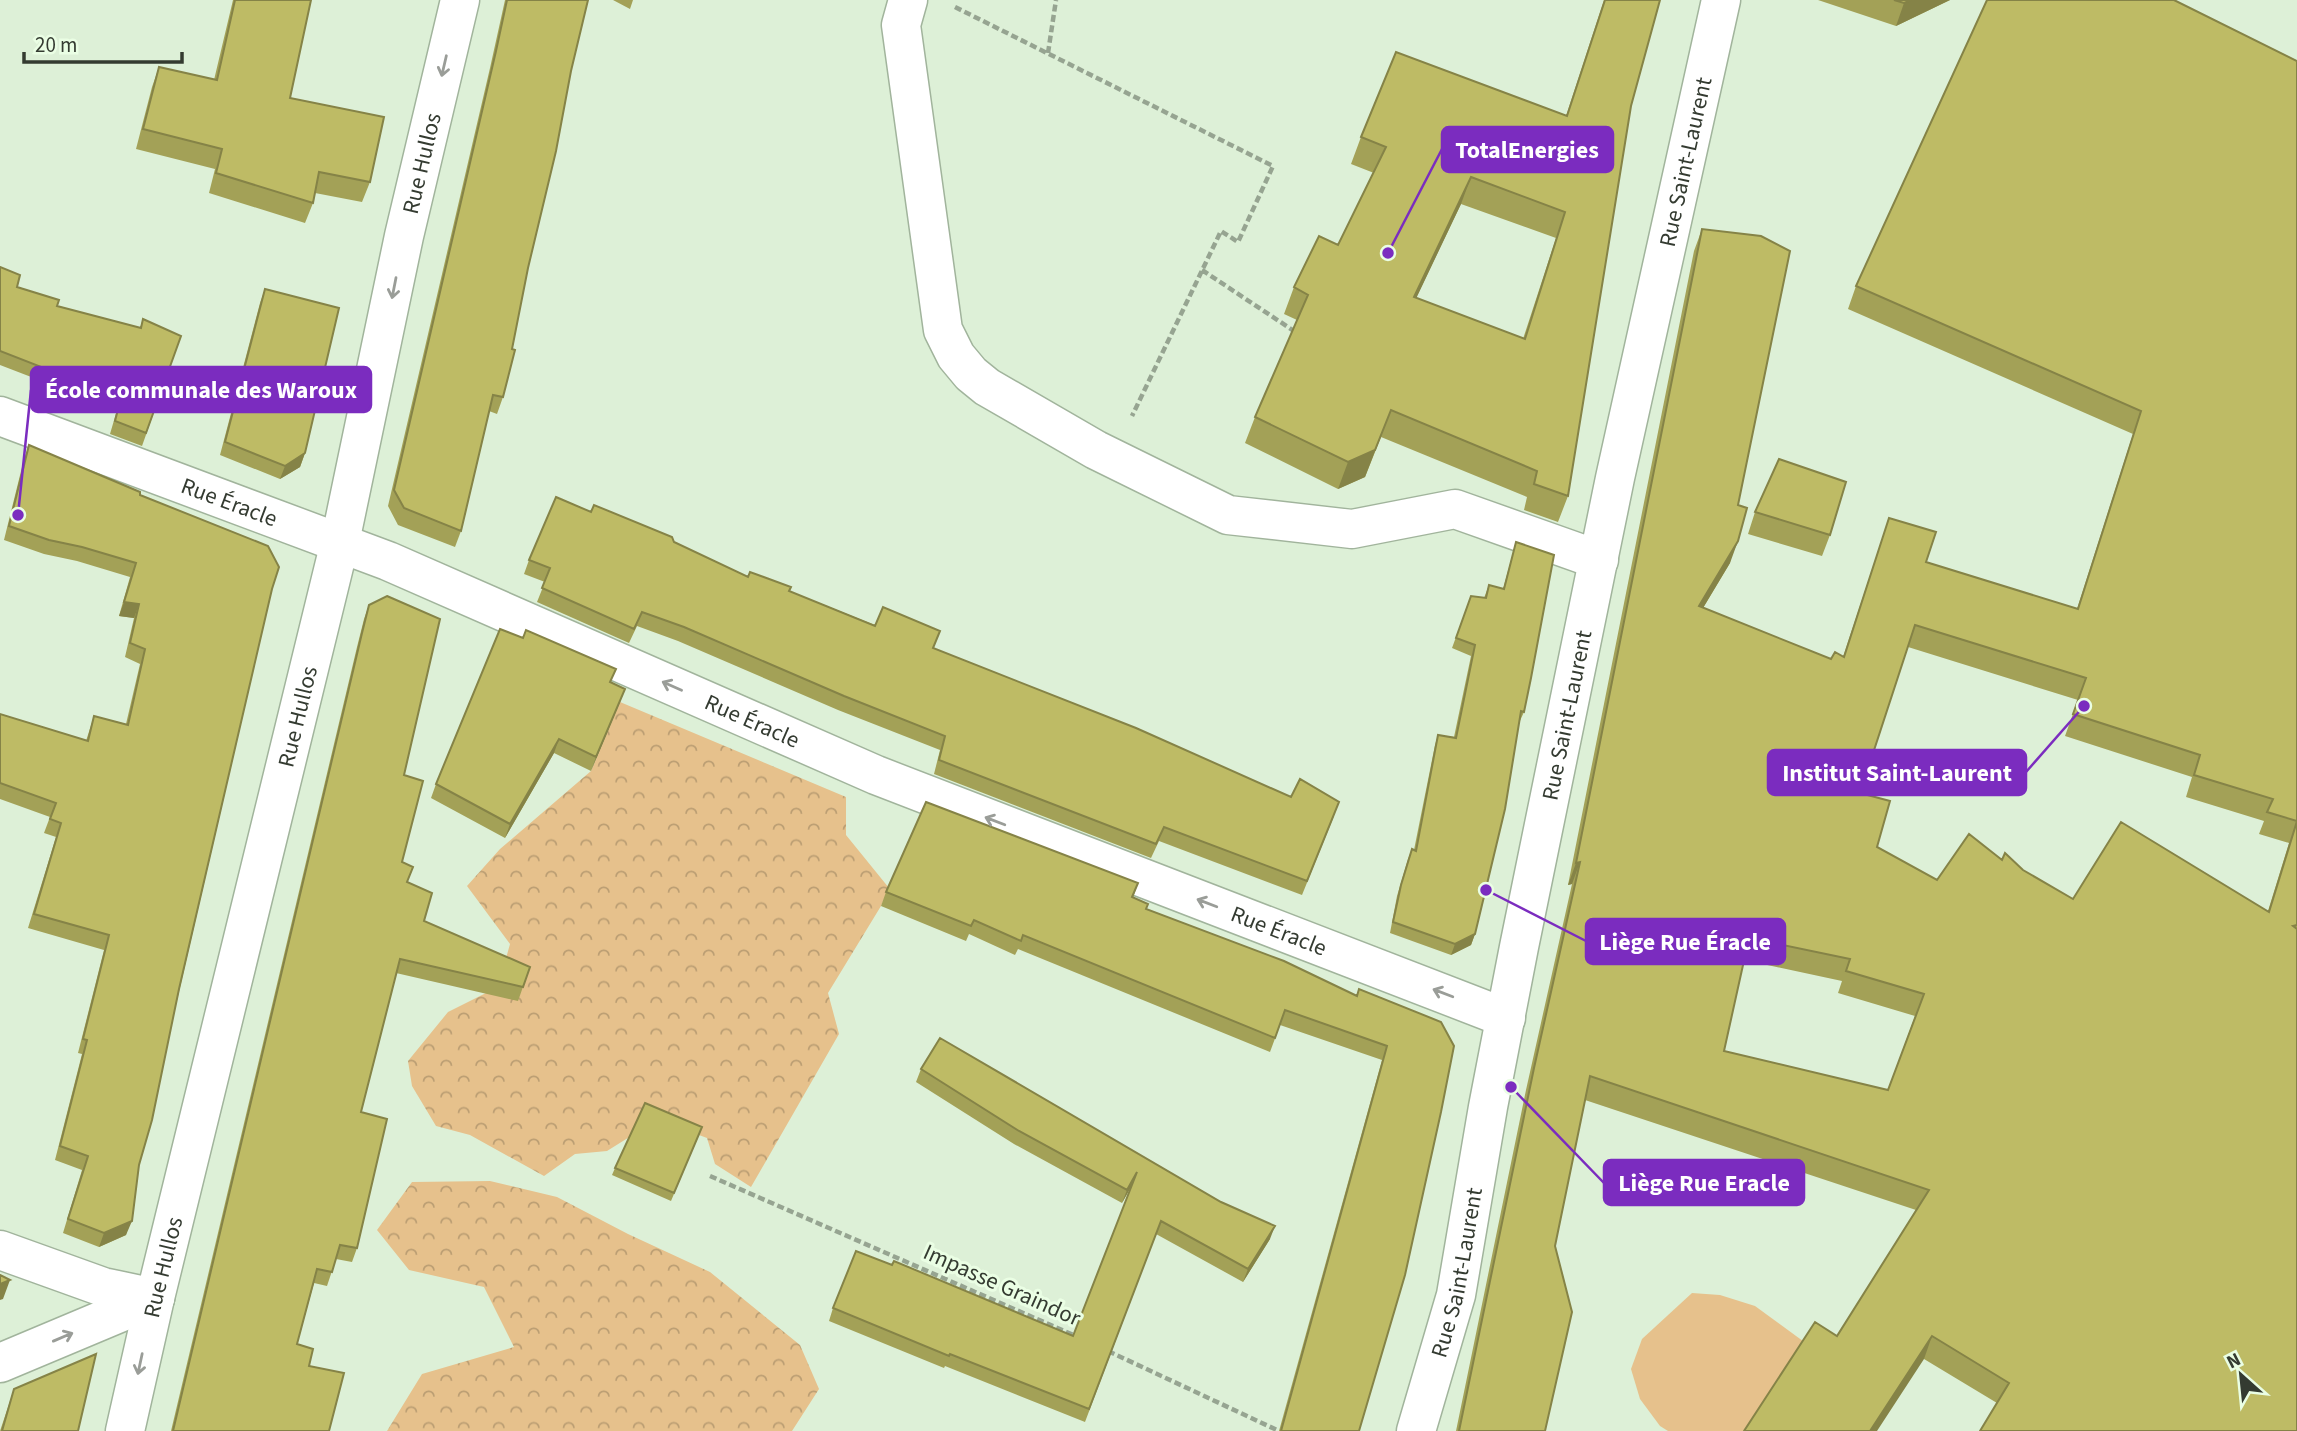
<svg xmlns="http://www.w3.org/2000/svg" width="2297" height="1431" viewBox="0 0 2297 1431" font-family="'Source Sans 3',sans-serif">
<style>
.green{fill:#e6c18c}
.forest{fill:url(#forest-crowns)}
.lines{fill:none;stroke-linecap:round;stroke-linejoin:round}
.minor-casing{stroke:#a1b49c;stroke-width:41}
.path{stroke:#96a491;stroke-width:4.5;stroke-dasharray:7 3.5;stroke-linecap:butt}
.minor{stroke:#fff;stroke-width:38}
.wall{fill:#a3a157;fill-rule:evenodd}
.shaded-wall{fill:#858347}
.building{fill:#bebb65;stroke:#858347;stroke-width:2;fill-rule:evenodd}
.oneway{stroke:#9a9d98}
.labels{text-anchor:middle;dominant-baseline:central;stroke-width:6;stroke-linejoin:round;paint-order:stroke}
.street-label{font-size:23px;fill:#343b31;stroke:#eafee4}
.leader{fill:none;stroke:#7b2cbf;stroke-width:2.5}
.callout-dot{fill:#7b2cbf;stroke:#eafee4;stroke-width:2.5}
.callout{fill:#7b2cbf;stroke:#7b2cbf;stroke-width:2.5}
.callout-label{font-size:24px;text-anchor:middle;font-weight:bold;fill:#fff}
</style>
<defs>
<pattern id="forest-crowns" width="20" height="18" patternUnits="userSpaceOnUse" patternTransform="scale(1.75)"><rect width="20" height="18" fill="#e6c18c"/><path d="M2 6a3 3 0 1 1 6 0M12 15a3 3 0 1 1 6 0" fill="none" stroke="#bb9e73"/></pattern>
</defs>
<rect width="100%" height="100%" fill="#ddf0d7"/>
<path class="green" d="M1692,1293L1720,1295L1755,1306L1807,1344L1750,1431H1668L1660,1426L1640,1399L1631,1369L1642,1339Z"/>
<path class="forest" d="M620,702L846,797V835L889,888L881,906L828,993L839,1034L751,1187L715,1164L707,1138L699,1135L631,1136L607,1151L575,1154L544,1176L470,1135L436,1126L412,1086L408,1061L448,1012L498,987L510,944L467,886L500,849L591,771Z
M490,1181L557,1197L628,1234L710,1272L800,1345L819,1389L792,1431H387L422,1374L514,1347L484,1287L409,1270L377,1230L412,1182Z"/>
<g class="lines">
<defs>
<g id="minor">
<path d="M908,0L901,25L943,330L956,356L971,374L987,387L1096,450L1228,515L1352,529L1455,509L1599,560"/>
<path id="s1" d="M0,416L388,561L876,775L1506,1018"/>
<path d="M0,1250L103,1287L155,1298"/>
<path d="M0,1363L155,1298"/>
<path id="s2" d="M125,1431L155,1298L340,542L404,236L460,0"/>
<path id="s3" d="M1416,1431L1456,1295L1488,1107L1519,947L1615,478L1721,0"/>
</g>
</defs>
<use href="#minor" class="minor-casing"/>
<path class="path" d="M955,7L1273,166L1238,242L1221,231L1132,416
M1048,53L1056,0
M1202,270L1297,333
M710,1176L1078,1337
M1108,1351L1279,1431"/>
<use href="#minor" class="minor"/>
</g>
<path class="wall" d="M233,0H311L290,98L370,182L362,202L315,193L313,203L305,223L209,193L215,169L136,149L152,87L159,67L214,80Z
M505,0H588L571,71L528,268L503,397L497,414L489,411L461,531L455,547L398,525L388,506L490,68Z
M613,0H633L630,9Z
M1604,0H1660L1631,106L1568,496L1558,522L1524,510L1527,497L1381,437L1365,477L1338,489L1245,443L1255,417L1297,320L1284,314L1294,287L1338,245L1374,173L1351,164L1361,137L1566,116ZM1461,204L1556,238L1523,339L1416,298Z
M1818,0H1950L1896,26Z
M2297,61V1431L1997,1403L1924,1359L1837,1336L1916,1210L1585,1100L1555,1246L1545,1431H1456L1526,1090L1572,884L1568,885L1694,251L1702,229L1738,505L1730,563L1703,608L1831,659L1843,657L1889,518L1926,562L2077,609L2133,434L1848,309L1856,286ZM1908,647L2078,700L2065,736L2192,777L2186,797L2264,821L2259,834L2289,843L2268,911L2073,899L2023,870L2002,860L1937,880L1877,847L1860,793ZM1744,960L1842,981L1838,993L1915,1016L1888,1090L1724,1051Z
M0,267L17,287L57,306L140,328L143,319L181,336L142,446L110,434L117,410L0,365Z
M265,289L305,453L300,467L280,479L220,455L260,303Z
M29,445L140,495L272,589L139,1165L126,1235L99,1247L63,1233L82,1170L55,1160L82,1054L78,1053L104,950L28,928L56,837L44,833L50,817L0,799V714L86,741L94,716L126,724L140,664L125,657L134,618L119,616L130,577L77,561L44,554L4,540L24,459Z
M591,512L674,542L748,577L789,591L933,648L1334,816L1302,895L1159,841L1151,858L934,774L940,750L838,710L678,641L637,626L629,643L537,602L545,582L524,574L529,560Z
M1755,512L1830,535L1822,556L1748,534Z
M1516,542L1524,712L1519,723L1475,934L1471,945L1451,955L1390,933L1397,896L1408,859L1412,849L1414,850L1435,745L1438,735L1454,737L1471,656L1452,648L1471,596L1484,598L1489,585L1503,589Z
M369,605L404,775L402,862L407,882L424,921L530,967L518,1001L396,973L361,1112L357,1248L352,1262L336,1259L327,1286L314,1283L297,1344L309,1366L329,1431H171L357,647L364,619Z
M611,683L625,689L591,771L554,753L505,838L431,798L436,784Z
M1138,883L1133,898L1146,909L1357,996L1441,1022L1359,1431H1279L1382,1060L1280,1025L1270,1052L1018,949L1015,955L969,934L966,941L881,906L886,892Z
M921,1069L1270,1239L1243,1282L1156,1234L1085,1422L945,1366L944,1368L829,1321L833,1308L892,1265L1073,1336L1131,1187L1122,1203L1014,1144L916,1082Z
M699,1135L671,1201L612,1175L615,1168Z
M14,1389L78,1431H0Z"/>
<path class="shaded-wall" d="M1911,0H1950L1896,26L1904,3Z
M1471,177L1461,204L1404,324L1414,297Z
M1391,410L1365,477L1338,489L1348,462Z
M305,453L300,467L280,479L285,466Z
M1738,541L1730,563L1691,628L1699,606Z
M124,602L139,604L134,618L119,616Z
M625,689L620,702L591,771L596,757Z
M559,739L554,753L505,838L510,824Z
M1580,862L1572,884L1568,885L1576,863Z
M1475,934L1471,945L1451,955L1455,944Z
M1137,1172L1132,1185L1122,1203L1127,1190Z
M132,1221L126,1235L99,1247L104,1233Z
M1275,1226L1270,1239L1243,1282L1248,1269Z
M10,1280L3,1299L0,1300V1284Z
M1932,1336L1924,1359L1877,1431H1870Z"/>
<path class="building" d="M235,0H311L290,98L384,117L370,182L319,172L313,203L216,173L222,149L143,129L159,67L217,80Z
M507,0H588L571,71L556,151L528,268L512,349L515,350L503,397L493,395L461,531L404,508L394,490L496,51Z
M1605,0H1660L1631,106L1568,496L1534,484L1537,471L1391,410L1375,450L1348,462L1255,417L1308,295L1294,287L1319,236L1338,245L1386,147L1361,137L1396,52L1567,116ZM1471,177L1565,212L1525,339L1414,297Z
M1894,0H1911L1904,3Z
M1987,0H2174L2297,61V925L2293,926L2297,929V1431H1980L2009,1383L1932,1336L1870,1431H1744L1815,1322L1837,1336L1929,1190L1590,1076L1555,1246L1572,1312L1545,1431H1459L1534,1068L1580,862L1576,863L1702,229L1761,236L1790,251L1738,505L1747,508L1738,541L1699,606L1831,659L1835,652L1844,657L1889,518L1936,532L1926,562L2078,609L2141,411L1856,286ZM1915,625L2086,678L2073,714L2200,755L2194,775L2273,799L2267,812L2297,821L2269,912L2121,822L2073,899L2023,870L2005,853L2002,860L1969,834L1937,880L1877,847L1890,801L1860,793ZM1749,938L1850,959L1846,971L1924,994L1888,1090L1724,1051Z
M0,267L20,275L17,287L59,300L57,306L141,328L143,319L181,336L146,433L115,421L121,398L0,351Z
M265,289L339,308L305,453L285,466L225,442Z
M29,445L140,492V495L268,546L279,567L272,589L179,989L152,1120L139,1165L132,1221L104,1233L68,1219L88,1156L60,1146L87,1040L83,1039L109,935L34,914L61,823L50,819L56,803L0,783V714L88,741L94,716L128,725L145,649L130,643L139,604L124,602L136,563L82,547L49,540L9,526Z
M1779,459L1846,482L1830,535L1755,512Z
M556,497L591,512L594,505L672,537L674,542L748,577L750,572L791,587L789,591L875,626L883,607L940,631L933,648L1136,728L1291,797L1300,779L1339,802L1307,881L1164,827L1156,844L939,760L945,736L844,696L684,627L642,612L634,629L542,588L550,568L529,560Z
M1516,542L1554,555L1531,678L1524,712L1521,711L1505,809L1475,934L1455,944L1393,922L1401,885L1412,849L1416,851L1438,735L1456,738L1475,645L1456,638L1471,596L1486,598L1489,585L1504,589Z
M387,596L440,619L404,775L423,781L402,862L413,867L407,882L432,893L424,921L530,967L523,987L400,959L361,1112L387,1119L357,1248L340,1245L332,1272L317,1269L297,1344L313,1349L309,1366L344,1373L329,1431H173L362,633L369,605Z
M500,629L523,638L526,630L616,669L610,682L625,689L596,757L559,739L510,824L436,784Z
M926,802L1138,883L1132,897L1148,904L1146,909L1284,961L1357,996L1359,989L1441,1022L1454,1046L1441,1112L1405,1275L1359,1431H1281L1387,1046L1285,1010L1275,1038L1023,935L1021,941L974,920L971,926L886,892Z
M940,1038L1221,1202L1275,1226L1248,1269L1161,1221L1089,1409L950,1354L949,1356L833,1308L856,1251L892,1265L894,1261L1073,1336L1137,1172L1127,1190L1019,1131L921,1069Z
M645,1103L702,1127L674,1193L615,1168Z
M0,1275L10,1280L0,1284Z
M96,1354L78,1431H2L14,1389Z"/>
<defs><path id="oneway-shaft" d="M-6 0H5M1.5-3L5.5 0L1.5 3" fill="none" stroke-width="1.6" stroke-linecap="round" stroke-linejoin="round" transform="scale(1.75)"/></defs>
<g class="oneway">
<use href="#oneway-shaft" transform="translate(444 66) rotate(103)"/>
<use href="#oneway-shaft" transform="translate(394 288) rotate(101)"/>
<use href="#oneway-shaft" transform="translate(672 686) rotate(-156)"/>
<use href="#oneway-shaft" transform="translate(995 821) rotate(-159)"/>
<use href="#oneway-shaft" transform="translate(1207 903) rotate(-159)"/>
<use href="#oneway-shaft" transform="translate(1443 993) rotate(-159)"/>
<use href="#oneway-shaft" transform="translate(63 1337) rotate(-23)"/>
<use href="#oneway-shaft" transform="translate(140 1364) rotate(102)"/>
</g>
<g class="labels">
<g class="street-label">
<text stroke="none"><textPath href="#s3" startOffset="1298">Rue Saint-Laurent</textPath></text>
<text stroke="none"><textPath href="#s2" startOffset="1302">Rue Hullos</textPath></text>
<text stroke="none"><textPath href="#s1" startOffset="245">Rue Éracle</textPath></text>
<text stroke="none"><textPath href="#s3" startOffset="732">Rue Saint-Laurent</textPath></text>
<text stroke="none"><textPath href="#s2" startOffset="735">Rue Hullos</textPath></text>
<text stroke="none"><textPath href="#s1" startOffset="812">Rue Éracle</textPath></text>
<text stroke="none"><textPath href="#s1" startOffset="1379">Rue Éracle</textPath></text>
<text stroke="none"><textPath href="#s2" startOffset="168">Rue Hullos</textPath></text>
<text stroke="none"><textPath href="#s3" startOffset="164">Rue Saint-Laurent</textPath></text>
<text transform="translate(1002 1285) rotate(24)">Impasse Graindor</text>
</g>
</g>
<path class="leader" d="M1388 253L1442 149M18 515L31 390M2084 706L2026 772M1486 890L1586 941M1511 1087L1604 1183"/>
<g class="callout-dot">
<circle cx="1388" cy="253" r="7"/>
<circle cx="18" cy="515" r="7"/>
<circle cx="2084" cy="706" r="7"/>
<circle cx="1486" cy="890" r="7"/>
<circle cx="1511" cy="1087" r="7"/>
</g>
<g class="callout">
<rect x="1442" y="127" width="171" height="45" rx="7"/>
<rect x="31" y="367" width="340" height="45" rx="7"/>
<rect x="1768" y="750" width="258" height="45" rx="7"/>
<rect x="1586" y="919" width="199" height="45" rx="7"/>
<rect x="1604" y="1160" width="200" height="45" rx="7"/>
</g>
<g class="callout-label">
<text x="1527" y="158">TotalEnergies</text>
<text x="201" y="398">École communale des Waroux</text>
<text x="1897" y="781">Institut Saint-Laurent</text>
<text x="1685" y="950">Liège Rue Éracle</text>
<text x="1704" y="1191">Liège Rue Eracle</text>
</g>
<g transform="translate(2241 1375) rotate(333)" stroke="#eafee4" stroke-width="5" paint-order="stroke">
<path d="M0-5L12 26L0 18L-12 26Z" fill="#343b31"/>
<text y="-10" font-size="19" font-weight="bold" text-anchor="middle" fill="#343b31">N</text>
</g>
<path d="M24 52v10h158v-10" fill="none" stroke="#343b31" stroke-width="3.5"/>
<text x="35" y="52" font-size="21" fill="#343b31" stroke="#eafee4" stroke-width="5" paint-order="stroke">20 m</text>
</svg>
